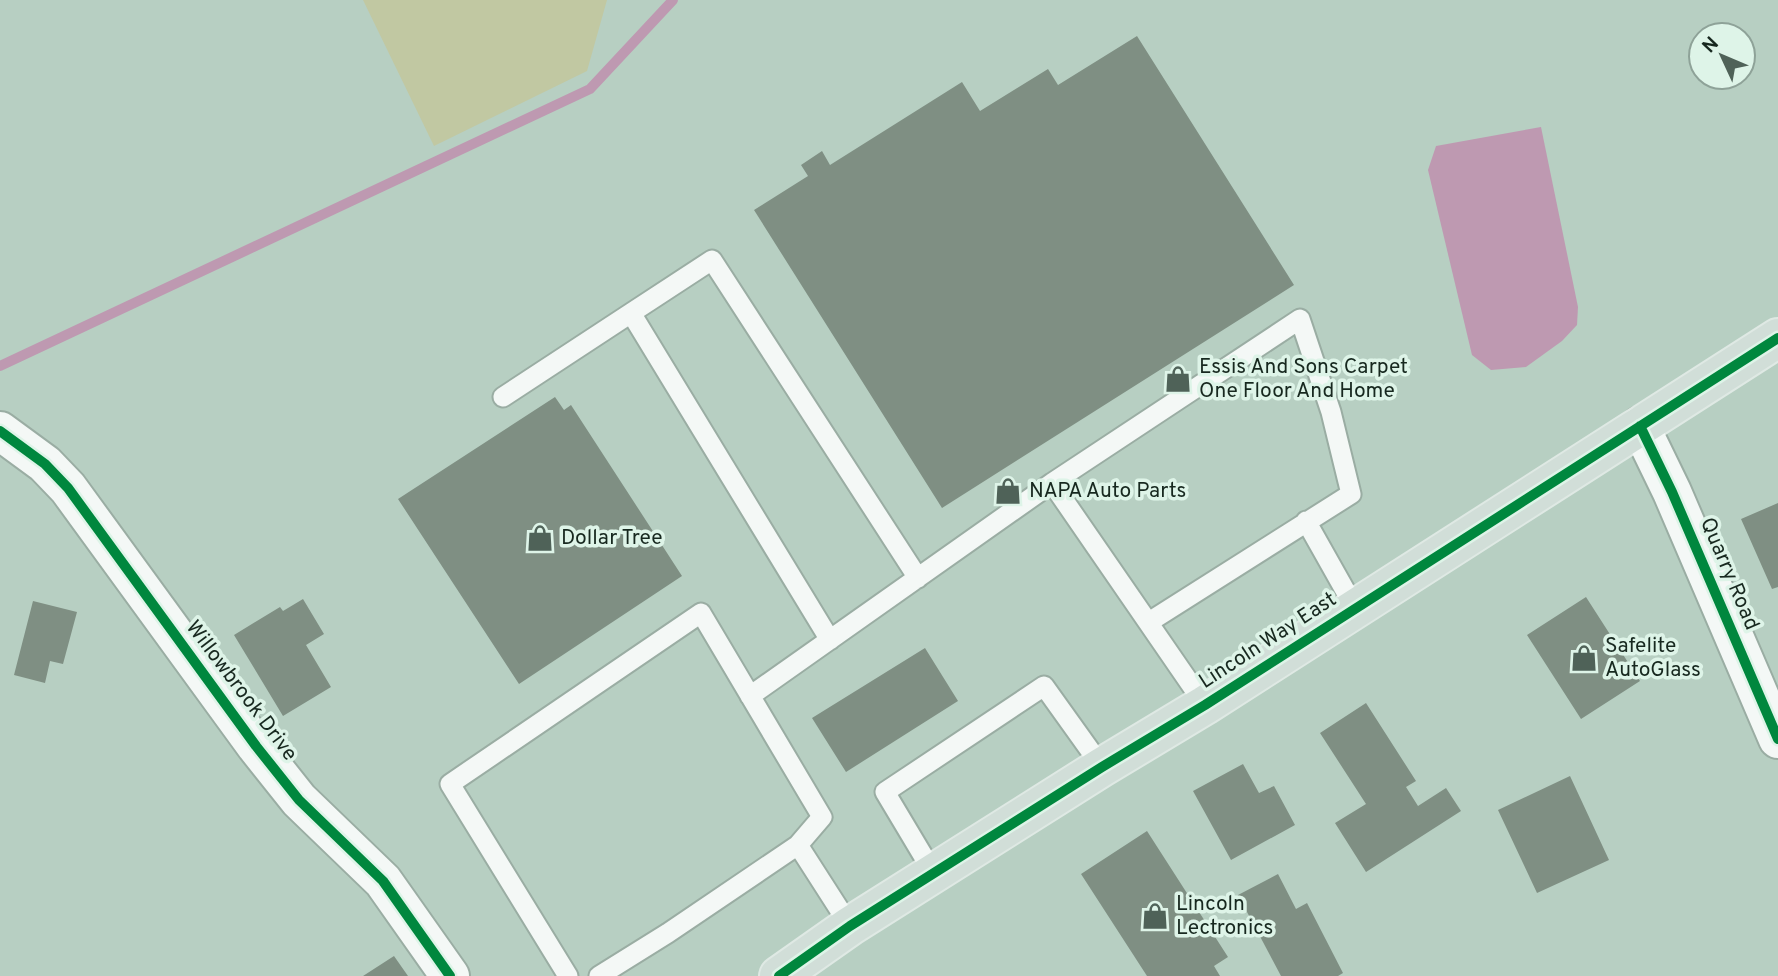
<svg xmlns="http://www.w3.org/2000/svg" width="1778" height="976" viewBox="0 0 1778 976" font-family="Overpass,sans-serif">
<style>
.green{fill:#c1c8a2}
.water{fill:#be99b1}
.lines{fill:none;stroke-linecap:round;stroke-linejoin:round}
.stream{stroke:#be99b1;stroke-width:10}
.building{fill:#7f8f83}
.service-casing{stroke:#9aada3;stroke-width:23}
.minor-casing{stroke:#9aada3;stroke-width:42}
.trunk-casing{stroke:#dfe9e4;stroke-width:42}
.service{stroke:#f4f8f6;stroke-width:19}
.minor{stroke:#f4f8f6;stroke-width:38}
.trunk{stroke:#d1ded8;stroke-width:38}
.cycleway-casing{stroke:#def4e8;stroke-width:15}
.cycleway{stroke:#00873e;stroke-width:10}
.labels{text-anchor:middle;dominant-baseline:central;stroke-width:7;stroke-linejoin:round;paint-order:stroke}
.poi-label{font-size:21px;fill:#17281f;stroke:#def4e8;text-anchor:start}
.street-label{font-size:21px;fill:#17281f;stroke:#def4e8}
</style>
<rect width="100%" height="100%" fill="#b7cfc2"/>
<path class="green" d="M363,0H607L587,71L434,146Z"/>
<path class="water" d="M1541,127L1578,307L1577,325L1562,341L1526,367L1491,370L1472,355L1428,170L1436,146Z"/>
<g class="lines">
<path class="stream" d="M0,366L590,89L673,0"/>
</g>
<path class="building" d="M1137,36L1294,285L942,508L754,210L808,176L801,165L822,151L830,165L962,82L980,111L1048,69L1058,85Z
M555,397L564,410L571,405L682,576L519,684L398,499Z
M1778,503V587L1772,589L1741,519Z
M1586,597L1640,681L1581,719L1527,635Z
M303,599L324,634L306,645L331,687L283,716L234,635L280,607L283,611Z
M33,601L77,612L63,664L50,661L45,683L14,675Z
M925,648L958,701L846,772L812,718Z
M1366,703L1416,781L1406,787L1418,806L1446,788L1461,811L1366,872L1335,823L1366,804L1320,733Z
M1243,764L1259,793L1274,786L1295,825L1231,860L1193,791Z
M1570,776L1609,860L1537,893L1498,810Z
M1147,831L1228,957L1214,966L1220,976H1147L1081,874Z
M1278,874L1296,909L1307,903L1343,973L1338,976H1281L1238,895Z
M394,956L408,976H363Z"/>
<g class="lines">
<defs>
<path id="service" d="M503,397L631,313
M1052,483L1300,319L1331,412L1351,494L1149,622
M1306,521L1355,608
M830,640L631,313L712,260L918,578
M750,696L1052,483L1205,705
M934,874L885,792L1044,686L1102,767
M568,976L450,784L701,613L822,817L798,845
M599,976L668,933L798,845L850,926"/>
<path id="minor" d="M1640,426L1672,492L1778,739
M0,431L45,464L68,488L256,746L299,800L383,881L450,976"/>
<path id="trunk" d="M779,976L850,926L1102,767L1205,705L1778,338"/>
</defs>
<use href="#service" class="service-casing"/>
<use href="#minor" class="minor-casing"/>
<use href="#trunk" class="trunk-casing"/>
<use href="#service" class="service"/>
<use href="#minor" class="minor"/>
<use href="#trunk" class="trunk"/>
<defs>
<path id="cycleway" d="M1640,426L1672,492L1778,739
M0,431L45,464L68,488L256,746L299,800L383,881L450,976
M779,976L850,926L1102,767L1205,705L1778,338"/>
</defs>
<use href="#cycleway" class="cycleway-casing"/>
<use href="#cycleway" class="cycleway"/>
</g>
<defs>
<symbol id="shop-bare" viewBox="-9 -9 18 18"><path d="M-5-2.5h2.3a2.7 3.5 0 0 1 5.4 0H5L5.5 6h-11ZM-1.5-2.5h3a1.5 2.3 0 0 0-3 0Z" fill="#4f6258" stroke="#def4e8" stroke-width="2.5" paint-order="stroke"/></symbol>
</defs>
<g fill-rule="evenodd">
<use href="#shop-bare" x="1159" y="360" width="38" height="38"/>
<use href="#shop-bare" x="989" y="472" width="38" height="38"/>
<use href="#shop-bare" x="521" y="519" width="38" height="38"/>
<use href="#shop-bare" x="1565" y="639" width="38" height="38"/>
<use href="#shop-bare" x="1136" y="897" width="38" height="38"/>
</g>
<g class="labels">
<g class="poi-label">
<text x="1199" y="367">Essis And Sons Carpet<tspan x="1199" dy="24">One Floor And Home</tspan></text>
<text x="1029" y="491">NAPA Auto Parts</text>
<text x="561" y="538">Dollar Tree</text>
<text x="1605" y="646">Safelite<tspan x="1605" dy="24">AutoGlass</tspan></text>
<text x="1176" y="904">Lincoln<tspan x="1176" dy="24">Lectronics</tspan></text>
</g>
<g class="street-label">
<text transform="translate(1729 574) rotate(67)">Quarry Road</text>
<text transform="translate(1268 641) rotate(-33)">Lincoln Way East</text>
<text transform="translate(241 691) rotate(53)">Willowbrook Drive</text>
</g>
</g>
<g transform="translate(1722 56) rotate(314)"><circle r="33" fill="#def4e8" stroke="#8ea298" stroke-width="2"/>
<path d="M0-5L12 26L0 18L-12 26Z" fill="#4f6258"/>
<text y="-10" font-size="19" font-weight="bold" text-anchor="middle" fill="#17281f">N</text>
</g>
</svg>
